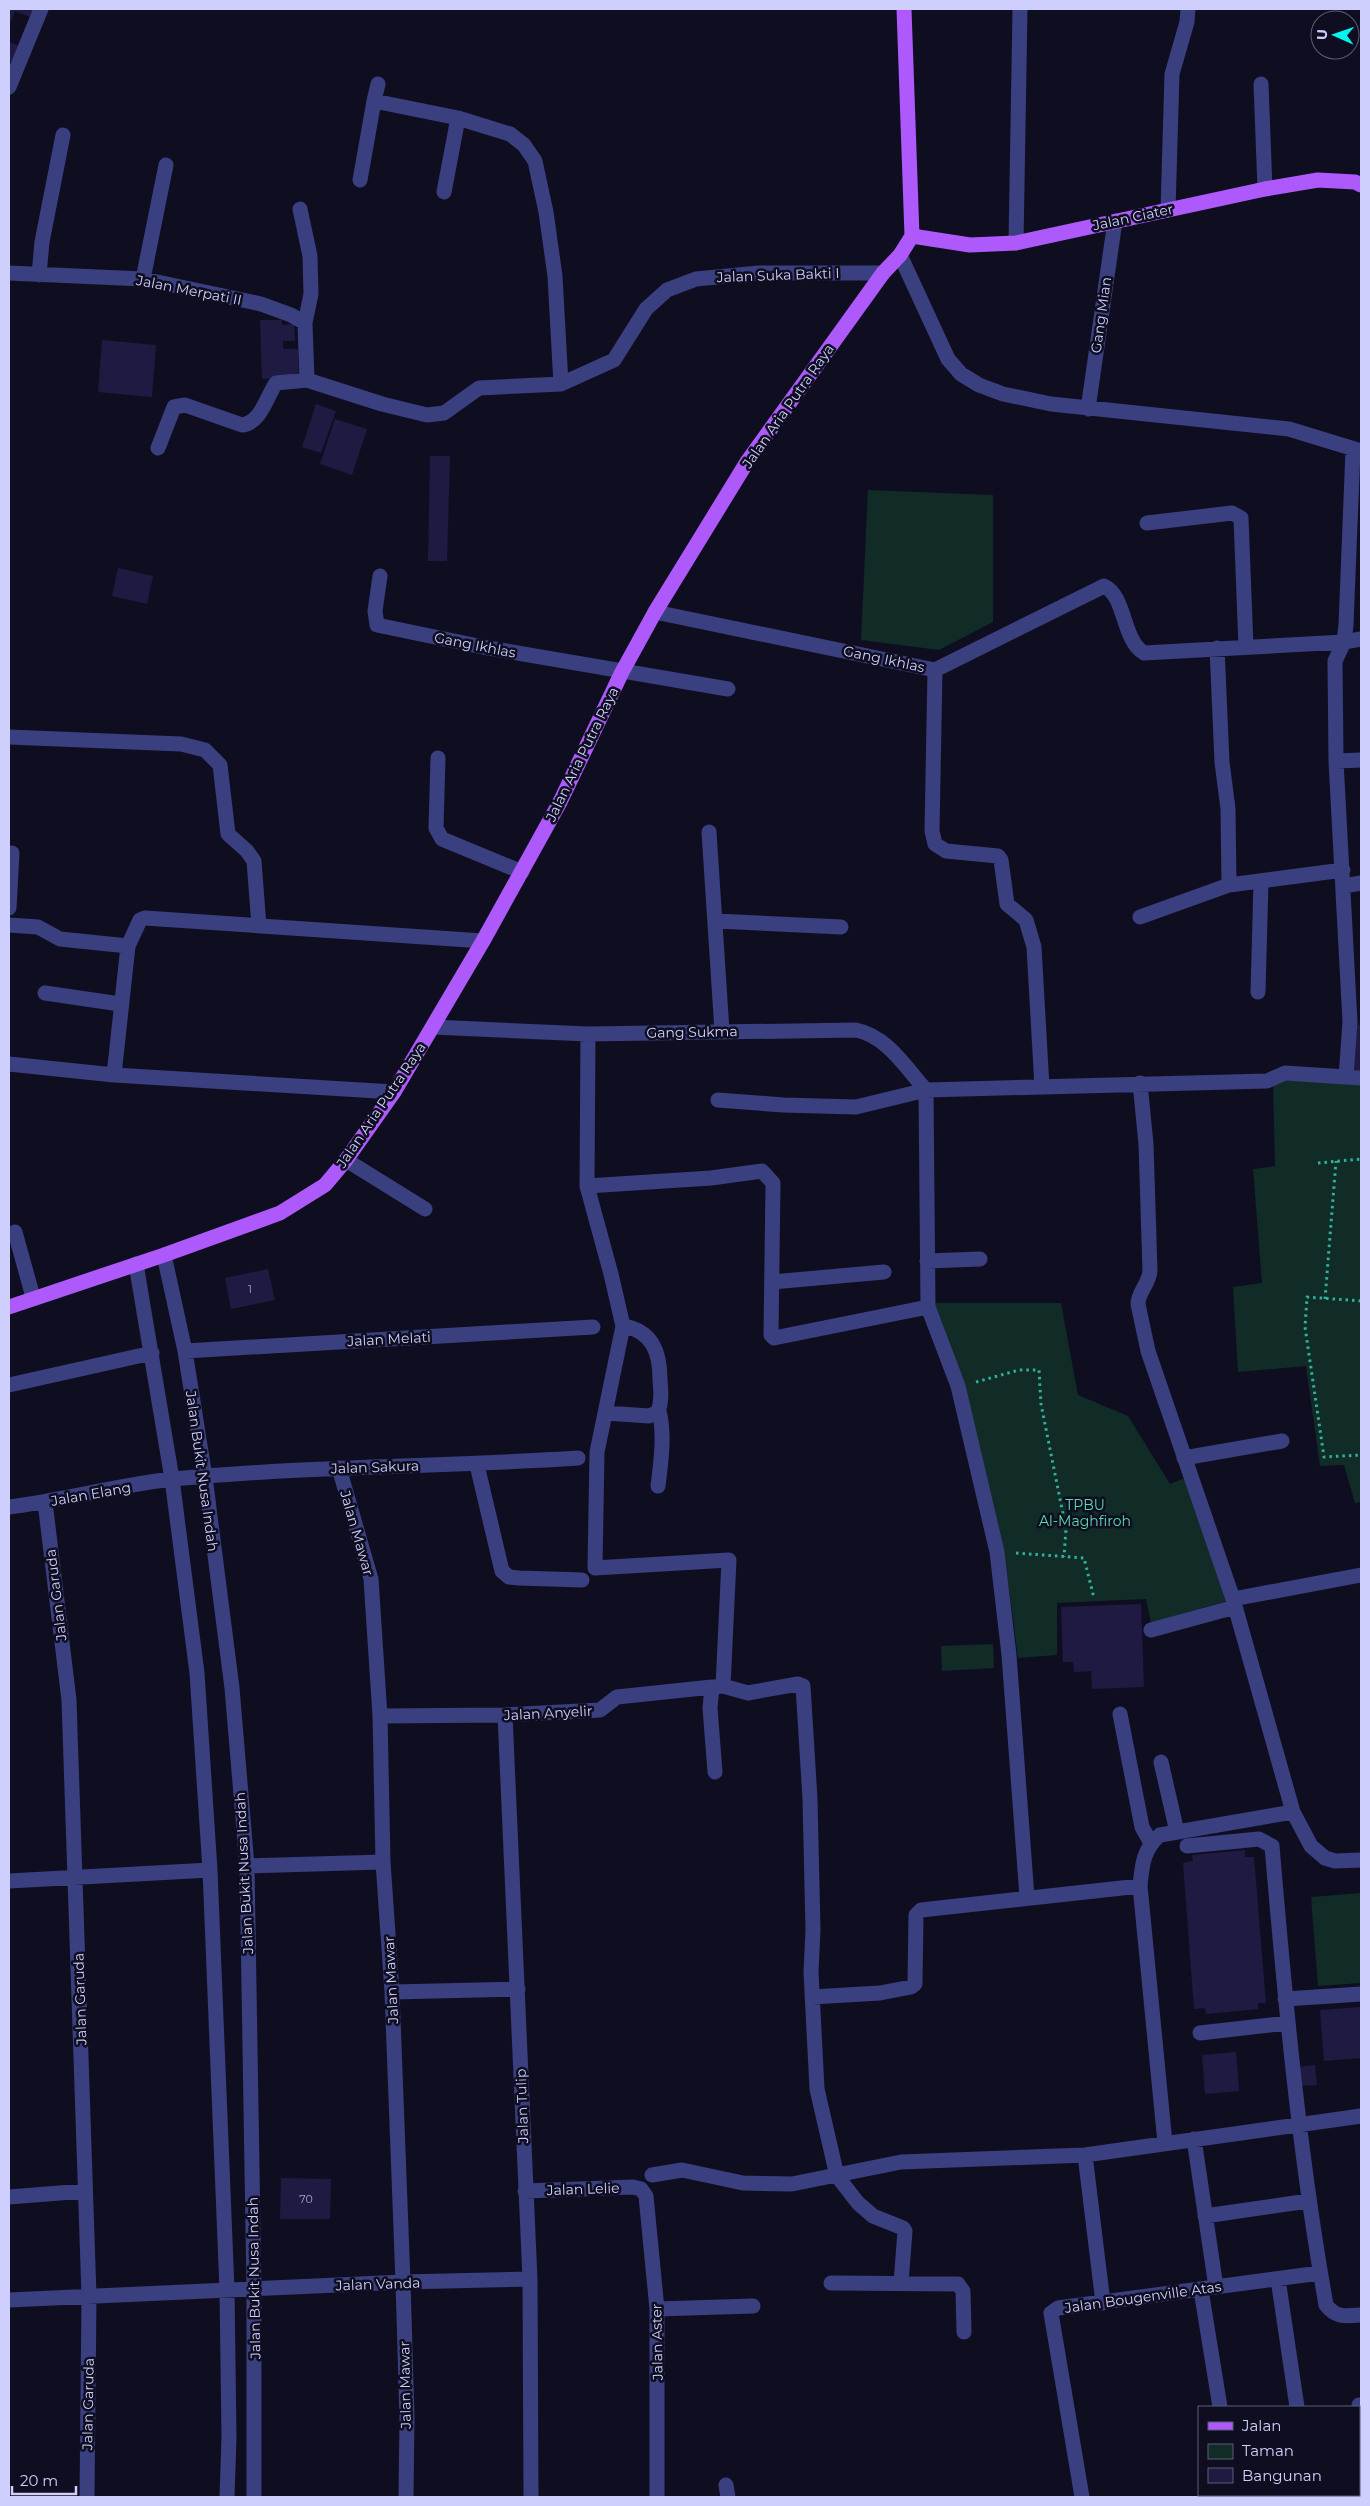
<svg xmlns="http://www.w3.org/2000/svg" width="1370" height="2506" viewBox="0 0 1370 2506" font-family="Montserrat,sans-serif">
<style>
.green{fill:#112b27}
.building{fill:#1e1a42}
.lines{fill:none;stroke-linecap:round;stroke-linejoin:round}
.path{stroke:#31b09b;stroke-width:3;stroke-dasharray:2.5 4;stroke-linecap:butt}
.minor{stroke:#3a3f7f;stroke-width:15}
.major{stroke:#ad59fb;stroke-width:15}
.labels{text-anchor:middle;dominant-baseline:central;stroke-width:5;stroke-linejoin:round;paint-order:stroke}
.number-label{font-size:11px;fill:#a3a2cf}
.street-label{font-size:14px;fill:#cfcffe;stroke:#0f0e21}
.park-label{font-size:14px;fill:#5ddcae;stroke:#0f0e21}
</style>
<rect width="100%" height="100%" fill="#0f0e21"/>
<path class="green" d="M868,490L993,495V622L939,650L861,640Z
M1273,1081H1361V1502L1355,1503L1344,1465L1320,1466L1306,1366L1238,1372L1233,1287L1262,1283L1253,1169L1275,1166Z
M934,1303H1061L1078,1395L1128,1416L1170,1484L1185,1478L1226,1601L1151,1623L1146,1599L1057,1603V1655L1018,1658L1005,1558L970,1411Z
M993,1644L994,1668L942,1671L941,1646Z
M1361,1893V1983L1318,1986L1311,1897Z"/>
<path class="building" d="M9,9H33L30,17L15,11L9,26Z
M9,42L20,46L13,62L9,61Z
M260,320H282V325L294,324L295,341H283V349H298L299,377L262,379Z
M102,340L156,345L152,397L98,392Z
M316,404L336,411L321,453L302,447Z
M335,419L367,429L352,475L320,464Z
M430,456H450L447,561H428Z
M118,568L153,576L147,604L112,596Z
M1352,1024L1361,1025V1075L1348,1073Z
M268,1269L275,1300L231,1309L225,1278Z
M1141,1604L1144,1687L1092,1689L1091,1671L1074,1672L1073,1662H1063L1061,1607Z
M1245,1850V1857H1254L1266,2003H1258V2009L1206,2014L1205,2008L1194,2009L1183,1863L1193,1861L1192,1855Z
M1361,2007V2058L1324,2061L1320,2010Z
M1236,2052L1239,2091L1205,2094L1202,2055Z
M1315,2065L1317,2085L1298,2086L1296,2067Z
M281,2178L331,2179L330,2219H280Z"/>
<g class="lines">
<path class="path" d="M1318,1163L1361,1159
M1325,1299L1336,1161
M1361,1301L1307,1297L1305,1327L1324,1457L1361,1455
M976,1382L1019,1370H1039L1041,1404L1066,1529L1064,1557
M1016,1553L1084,1558L1094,1598"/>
<path class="minor" d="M1261,84L1265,189
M9,87L41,9
M374,101L378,84
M360,180L374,101L458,118L510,134L524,145L535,161L546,212L555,276L561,384
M444,192L458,118
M300,209L310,256L311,294L305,323L307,380L382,404L427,415L444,413L479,388L561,384L614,360L646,309L667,290L696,279L759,273H883
M1168,210L1172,74L1187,22L1188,9
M1016,243L1020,9
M900,255L948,359L961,374L979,385L1003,394L1051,404L1289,429L1361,451
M9,273L143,279L261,304L291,315L305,323
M39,275L42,242L63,135
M143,279L166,165
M1088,409L1115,221
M158,448L174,407L185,405L242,425C261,423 267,396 276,383L307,380
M1147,523L1232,513L1241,518L1246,647
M380,576L375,611L377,625L483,647L728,689
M655,612L935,670
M935,670L1104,586C1126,596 1122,640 1144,653L1344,642L1361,639
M935,670L932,831L935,844L946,851L998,856L1001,860L1007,904L1026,920L1034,947L1042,1087
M9,737L181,744L205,750L220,765L228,834L247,851L254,861L259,926
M438,758L436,828L442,839L522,872
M1336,761L1361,760
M709,832L722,1031
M1229,885L1343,870
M1344,886L1361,883
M9,908L12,853
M1140,917L1229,885L1228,809L1222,762L1217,648
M716,921L841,927
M9,925L38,927L60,939L128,946
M1258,992L1261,881
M45,993L120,1004
M433,1027L588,1034L856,1030C887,1036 906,1068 926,1090
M588,1034L587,1186L611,1274L623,1326L597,1452L595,1568L729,1560L723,1686
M9,1064L114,1075L394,1092
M114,1075L128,946L140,920L145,918L483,941
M1346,1077L1350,1022L1336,761L1335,661L1344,642L1346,625L1353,450
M1140,1083L1146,1144L1150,1271C1149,1284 1138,1292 1138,1304L1148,1351L1233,1599L1293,1812L1311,1846L1325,1858L1335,1861L1361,1860
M926,1090L928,1307L958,1386L997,1552L1009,1655L1027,1897
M718,1100L783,1105L856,1107L926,1090L1267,1081L1285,1073L1361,1078
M346,1160L425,1209
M587,1186L711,1178L762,1171L773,1183L771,1335L774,1338L928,1307
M15,1232L33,1297
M164,1255L185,1351L205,1477L232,1688L247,1866L254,2290V2497
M927,1261L980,1259
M136,1264L172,1479L197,1673L210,1870L227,2290L229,2437L227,2497
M772,1282L884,1272
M185,1351L593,1327
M9,1385L152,1353
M606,1413L649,1416L658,1412C662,1401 661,1391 660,1380C660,1353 653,1331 623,1326
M1184,1458L1282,1441
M477,1465L502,1571L509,1577L519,1578L582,1580
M339,1468L371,1579L380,1716L383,1862L392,1992L403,2282L407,2418L406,2497
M658,1486C661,1461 665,1435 659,1411
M45,1502L69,1700L89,2296L87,2497
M9,1507C64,1500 118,1485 173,1479C307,1466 443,1467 578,1458
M1233,1599L1361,1575
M1151,1630L1235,1607
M712,1687L710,1708L715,1772
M1120,1714L1142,1827L1151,1843
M505,1715L530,2279L531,2497
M380,1716L505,1715L600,1710L617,1697L712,1687L723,1686L748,1693L798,1684L803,1686L810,1799L813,1930L811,1972L817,2089L837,2176L858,2203L873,2216L903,2228L905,2231L901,2283
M1161,1762L1177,1832
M1187,1846L1259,1839L1272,1846C1285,2000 1299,2153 1326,2305C1336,2318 1345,2316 1361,2315
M247,1866L383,1862
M9,1881L210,1870
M392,1992L518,1989
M812,1997L880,1993L911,1987L915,1984L916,1915L921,1910L1140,1886
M1285,1999L1361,1994
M1200,2033L1288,2023
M1194,2139L1216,2287
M1165,2143L1140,1886C1142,1866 1143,1849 1160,1835L1293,1812
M1085,2155L1103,2303
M652,2175L682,2170L743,2183L792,2184L901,2162L1085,2155L1361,2116
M525,2191L633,2187L641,2189L646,2196L657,2309V2497
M9,2197L85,2191
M1205,2216L1308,2201
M1278,2279L1297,2407
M831,2283L958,2284L963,2291L964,2332
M1201,2290L1220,2407
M9,2300L403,2282L530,2279
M657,2309L753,2306
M1359,2405H1361
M726,2485L728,2497
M1359,2493L1361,2497
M1082,2497L1051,2313L1058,2308L1320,2273
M1217,2497L1232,2495"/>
<path class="major" d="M912,236L970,245L1016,243L1265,189L1318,180L1355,182L1361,185
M9,1307L164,1255L280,1213L325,1185L346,1160L394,1092L483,941L560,802L622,672L655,612L747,462L883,273L900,255L912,236L904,9"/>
</g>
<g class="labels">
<g class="number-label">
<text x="250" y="1289">1</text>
<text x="306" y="2199">70</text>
</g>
<g class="street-label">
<text transform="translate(1133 217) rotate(-12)">Jalan Ciater</text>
<text transform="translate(778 275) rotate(-2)">Jalan Suka Bakti I</text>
<text transform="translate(189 290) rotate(11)">Jalan Merpati II</text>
<text transform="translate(1101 315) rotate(-82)">Gang Mian</text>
<text transform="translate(788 406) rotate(-55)">Jalan Aria Putra Raya</text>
<text transform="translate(475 645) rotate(11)">Gang Ikhlas</text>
<text transform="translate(884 659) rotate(12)">Gang Ikhlas</text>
<text transform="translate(582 754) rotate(-64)">Jalan Aria Putra Raya</text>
<text transform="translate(692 1032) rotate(-1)">Gang Sukma</text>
<text transform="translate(381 1105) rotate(-56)">Jalan Aria Putra Raya</text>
<text transform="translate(389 1339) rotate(-3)">Jalan Melati</text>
<text transform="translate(375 1467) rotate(-2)">Jalan Sakura</text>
<text transform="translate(202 1471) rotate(82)">Jalan Bukit Nusa Indah</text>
<text transform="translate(91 1494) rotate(-10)">Jalan Elang</text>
<text transform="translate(357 1533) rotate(74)">Jalan Mawar</text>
<text transform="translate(56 1595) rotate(-97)">Jalan Garuda</text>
<text transform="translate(548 1713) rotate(-3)">Jalan Anyelir</text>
<text transform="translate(244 1873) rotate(-93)">Jalan Bukit Nusa Indah</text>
<text transform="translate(391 1980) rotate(-93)">Jalan Mawar</text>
<text transform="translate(80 1999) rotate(-92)">Jalan Garuda</text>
<text transform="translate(522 2106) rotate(-92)">Jalan Tulip</text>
<text transform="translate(583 2189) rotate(-2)">Jalan Lelie</text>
<text transform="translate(254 2278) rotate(-91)">Jalan Bukit Nusa Indah</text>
<text transform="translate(378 2284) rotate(-2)">Jalan Vanda</text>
<text transform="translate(1143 2297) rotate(-8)">Jalan Bougenville Atas</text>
<text transform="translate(657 2342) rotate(-91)">Jalan Aster</text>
<text transform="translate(405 2385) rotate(-91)">Jalan Mawar</text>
<text transform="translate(88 2404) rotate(-89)">Jalan Garuda</text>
</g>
<g class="park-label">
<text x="1085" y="1505">TPBU<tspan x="1085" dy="16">Al-Maghfiroh</tspan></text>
</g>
</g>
<rect width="1370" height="2506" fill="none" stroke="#cfcffe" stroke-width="20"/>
<rect x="1198" y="2406" width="162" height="90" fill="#0f0e21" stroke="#5c5b79"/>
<rect x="1208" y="2422" width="25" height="8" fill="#ad59fb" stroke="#5c5b79"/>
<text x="1242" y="2431" font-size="15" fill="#cfcffe">Jalan</text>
<rect x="1208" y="2444" width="25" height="15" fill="#112b27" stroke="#5c5b79"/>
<text x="1242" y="2456" font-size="15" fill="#cfcffe">Taman</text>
<rect x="1208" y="2468" width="25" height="15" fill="#1e1a42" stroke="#5c5b79"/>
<text x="1242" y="2481" font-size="15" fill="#cfcffe">Bangunan</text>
<g transform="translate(1335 35) rotate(272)"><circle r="24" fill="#0f0e21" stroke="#5c5b79"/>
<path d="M0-4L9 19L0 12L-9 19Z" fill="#06f3f1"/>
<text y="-8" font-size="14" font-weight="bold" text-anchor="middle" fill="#cfcffe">U</text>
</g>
<path d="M12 2486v8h64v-8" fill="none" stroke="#cfcffe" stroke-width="2.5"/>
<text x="20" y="2486" font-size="15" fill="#cfcffe" stroke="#0f0e21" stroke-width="4" paint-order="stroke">20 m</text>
</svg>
